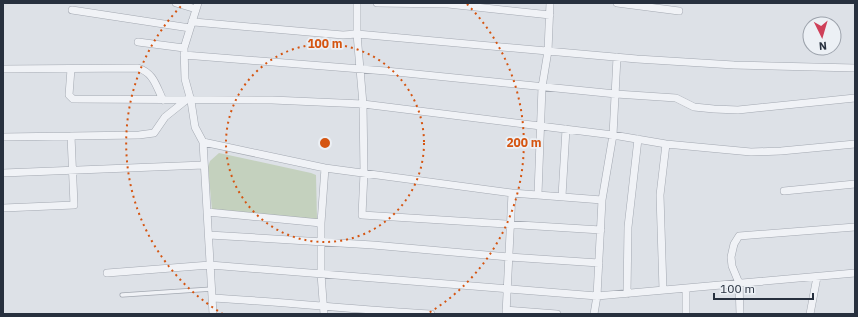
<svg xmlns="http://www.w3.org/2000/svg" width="858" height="317" viewBox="0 0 858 317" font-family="'IBM Plex Sans',sans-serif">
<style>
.green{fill:#c4d1be}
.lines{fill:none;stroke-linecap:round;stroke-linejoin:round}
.service-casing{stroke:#a3a8b1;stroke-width:5}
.minor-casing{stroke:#a3a8b1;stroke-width:8}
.service{stroke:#f0f2f6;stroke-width:3.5}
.minor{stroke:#f0f2f6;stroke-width:7}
.ring{fill:none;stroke:#d55511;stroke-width:2;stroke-dasharray:2 4}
.centre{fill:#d55511;stroke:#ecf0f5;stroke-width:2}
.ring-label{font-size:12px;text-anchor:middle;font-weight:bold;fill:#d55511;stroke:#ecf0f5;stroke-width:3.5;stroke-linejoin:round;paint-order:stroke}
</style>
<rect width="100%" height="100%" fill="#dde1e7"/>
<path class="green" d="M219,153L311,173L316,175L317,220L212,210L208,167L210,161Z"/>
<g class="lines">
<defs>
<path id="service" d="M122,295L212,289"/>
<path id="minor" d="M176,3L196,9
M198,3L184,48L185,79L191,101L195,127L203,142L213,314
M357,3V34L363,104L364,173L362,215L601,230
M377,3L448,4L550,15
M617,3L679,11
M72,10L190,28
M192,21L194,22L343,35L357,34L637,59L734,65L855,68
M138,42L184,48
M184,55L386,71L616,94L676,98L694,107L714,109L738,110L855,98
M3,69L138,68C154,73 156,86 163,100
M71,69L69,95L73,99L272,100L363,104L613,135L666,144L751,152L781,151L855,144
M3,137L139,135L154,133L165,117L185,101
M203,142L325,168L512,193L602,200
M3,173L204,165
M784,191L855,184
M538,194L542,87L548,51L550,3
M562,196L566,129
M3,208L74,205L71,136
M207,212L321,223
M209,235L373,245L509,257L599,263
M107,273L210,265L597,296L855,273
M663,290L660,195L666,144
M627,294L628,227L638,139
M212,298C285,302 358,310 431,314
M506,310L557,314
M324,314L321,274V223L325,168
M506,314L512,193
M594,314L597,296L602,200L613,135L617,57
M686,314V288
M740,314L739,283L732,266L731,257L734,244L739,236L855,227
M810,314L817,277"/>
</defs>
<use href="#service" class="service-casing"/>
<use href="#minor" class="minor-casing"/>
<use href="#service" class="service"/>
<use href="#minor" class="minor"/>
</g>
<g class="ring">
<circle cx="325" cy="143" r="99"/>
<path d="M223 314A199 199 0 0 1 183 4M467 4A199 199 0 0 1 427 314"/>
</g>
<circle cx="325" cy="143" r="6" class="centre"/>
<g class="ring-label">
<text x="325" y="48">100 m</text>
<text x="524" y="147">200 m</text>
</g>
<rect width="858" height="317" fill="none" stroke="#27303e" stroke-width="8"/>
<g transform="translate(822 36) rotate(175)"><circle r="19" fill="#ecf0f5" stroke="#9da3ac"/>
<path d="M0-3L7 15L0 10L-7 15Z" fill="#cf4059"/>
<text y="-6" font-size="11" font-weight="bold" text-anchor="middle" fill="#27303e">N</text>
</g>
<path d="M714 293v6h99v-6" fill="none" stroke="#27303e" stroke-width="2"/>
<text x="720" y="293" font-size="12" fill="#27303e" stroke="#ecf0f5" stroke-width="3" paint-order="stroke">100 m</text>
</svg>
